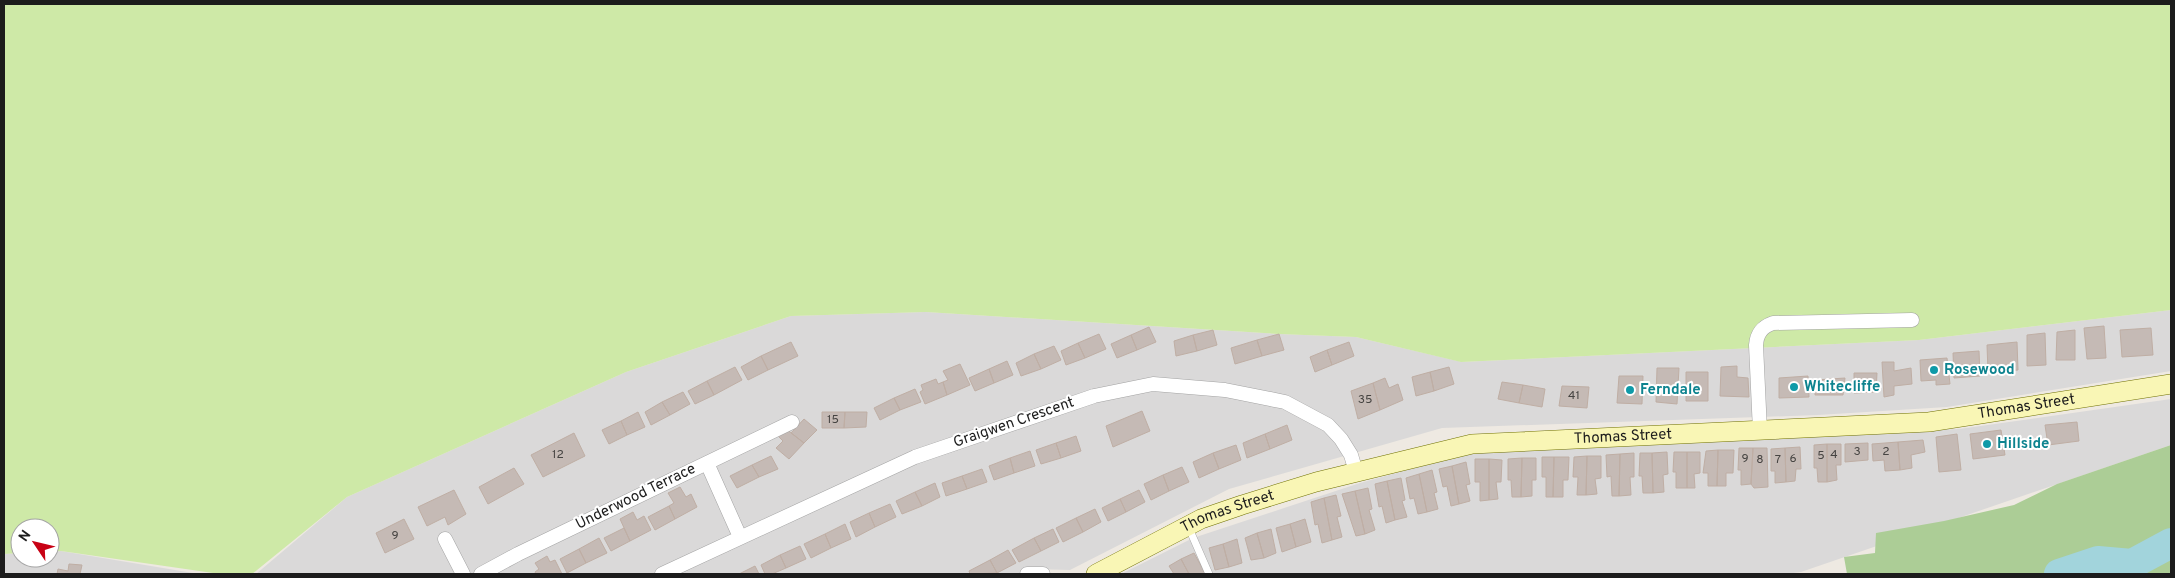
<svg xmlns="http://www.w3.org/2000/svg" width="2175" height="578" viewBox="0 0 2175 578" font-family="Overpass,sans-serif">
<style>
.residential{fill:#dad9d9}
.grass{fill:#cee9a7}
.forest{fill:#accd96}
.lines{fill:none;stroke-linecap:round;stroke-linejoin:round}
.river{stroke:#a2d4dc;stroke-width:30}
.building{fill:#c5bab5;stroke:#bfaea4}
.service-casing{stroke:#a3a3a3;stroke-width:8}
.minor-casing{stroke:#a3a3a3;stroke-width:15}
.secondary-casing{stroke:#717205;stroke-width:20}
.service{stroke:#fff;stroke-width:7}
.minor{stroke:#fff;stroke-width:14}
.secondary{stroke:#f9f6b5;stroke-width:19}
.culture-dot{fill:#0f9aa8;stroke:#fff;stroke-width:2}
.labels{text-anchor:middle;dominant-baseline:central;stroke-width:4;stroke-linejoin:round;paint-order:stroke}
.number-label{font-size:12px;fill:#464442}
.culture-label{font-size:15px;font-weight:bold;fill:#0d838f;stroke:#fff;text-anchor:start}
.street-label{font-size:15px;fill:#1c1c1c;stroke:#fff}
</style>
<rect width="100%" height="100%" fill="#eee9e2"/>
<path class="residential" d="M2171,310V371L1947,407L1818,415L1442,428L1229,489L1070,570L1031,569L1021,574H256L347,497L626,372L791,316L926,312L1279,334L1356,337L1462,362L1919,340Z
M2171,399V445L1801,572L1786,574H1121L1193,538L1360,483L1470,453L1959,429Z
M61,551L199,574H4V554L20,553V558H50V552Z"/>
<path class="grass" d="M4,4H2171V310L1919,340L1461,362L1356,337L1279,334L926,312L791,316L626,372L347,497L252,574H220L61,551L50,552V528H20V553L4,554Z"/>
<path class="forest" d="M2171,445V574H1847L1844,557L1875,553L1876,533L1944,521L2014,505L2057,484Z"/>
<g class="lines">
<path class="river" d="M2059,574L2098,561L2132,564L2171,543"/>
</g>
<path class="building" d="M2104,326L2106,358L2087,359L2084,328Z
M1149,327L1156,342L1137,350L1131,335Z
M2151,328L2153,355L2122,357L2120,330Z
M1213,330L1217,345L1197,351L1193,335Z
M2075,330V360H2056L2057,332Z
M2045,333L2046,365L2027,366V335Z
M1099,334L1106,349L1085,358L1078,343Z
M1279,334L1284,350L1262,356L1257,340Z
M1131,335L1137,350L1117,358L1111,344Z
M1193,335L1197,351L1176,356L1174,341Z
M1257,340L1262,356L1235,364L1231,348Z
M791,342L798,356L768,370L761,356Z
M1349,342L1354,356L1332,365L1327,350Z
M2017,342L2018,370L1988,372L1987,345Z
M1078,343L1085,358L1066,365L1061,351Z
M1054,346L1061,360L1041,369L1034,354Z
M1327,350L1332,365L1315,372L1310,357Z
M1979,351L1980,376L1954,378L1953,353Z
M1034,354L1041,369L1021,376L1016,363Z
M761,356L768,370L748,380L741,367Z
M1947,358L1950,384L1936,385V380L1921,381L1920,360Z
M1007,361L1013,375L994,383L989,369Z
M1882,362H1894V371L1911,368L1912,384L1894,386V395L1884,397Z
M960,364L970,385L947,395L943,382L948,380L943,371Z
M1737,366V377L1748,378L1749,397L1720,396L1721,367Z
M735,367L742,380L714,395L707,381Z
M1449,367L1454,384L1434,391L1430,372Z
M1657,368H1679L1677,404L1656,402Z
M989,369L994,383L975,391L969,378Z
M1430,372L1434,391L1416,396L1412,377Z
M1686,372H1708V401H1686Z
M1854,373H1877L1876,392L1854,393Z
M1619,376H1643L1642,404L1617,403Z
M1808,376L1809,397L1779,398V378Z
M1385,378L1389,388L1398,384L1403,400L1380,410L1373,383Z
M1845,378L1843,395H1815L1816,380Z
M936,379L938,384L943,382L947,395L925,404L920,392L923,390L921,385Z
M707,381L714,395L695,404L688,391Z
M1502,382L1523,385L1519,403L1498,399Z
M1373,383L1380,410L1358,419L1351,391Z
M1523,385L1545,389L1542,407L1519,403Z
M1562,386L1589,387L1587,408L1559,406Z
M915,389L921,402L900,410L894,398Z
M683,392L690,404L670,415L662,402Z
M894,398L900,410L880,420L874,408Z
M662,402L670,415L651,425L645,412Z
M1142,411L1150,431L1113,447L1106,426Z
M638,412L645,427L627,435L621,421Z
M822,412H845L844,428H822Z
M845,412H867L866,427L844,428Z
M804,419L817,430L804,443L791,433Z
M621,421L627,435L609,444L602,430Z
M2077,422L2079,441L2048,445L2045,425Z
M1287,425L1292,440L1270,449L1265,434Z
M785,428L804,443L789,459L776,448L783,441L778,436Z
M2001,430L2005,455L1973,459L1970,434Z
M574,433L585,456L543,477L531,455Z
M1265,434L1270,449L1247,458L1243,443Z
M1957,434L1961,470L1939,472L1936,437Z
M1076,436L1081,451L1061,458L1056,443Z
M1923,440L1925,452L1911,455L1912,468L1900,470L1898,442Z
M1898,442L1900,470L1885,471L1884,460L1873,461L1872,444Z
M1056,443L1061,458L1041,464L1036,450Z
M1868,443V460L1845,462V444Z
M1827,444V482H1818L1817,468H1814V445Z
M1827,444H1841V465H1836L1837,480L1827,482Z
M1236,445L1241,460L1219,469L1213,453Z
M1800,447L1801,469H1796L1795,481L1786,482L1785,448Z
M1739,448H1753L1751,484L1741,485V470H1738Z
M1753,448H1767L1768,487L1754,488L1751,484Z
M1785,448L1786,482L1775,483V471H1771V449Z
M1718,450L1717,486H1708V473H1703L1706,451Z
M1718,450H1734L1733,473H1726V486H1717Z
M1030,451L1035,466L1014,473L1010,458Z
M1667,452L1668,474L1663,475L1664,492L1653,493L1652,453Z
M1674,452H1687V488H1676V472H1673Z
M1687,452H1700V473L1694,474L1695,488H1687Z
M1213,453L1219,469L1199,478L1193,462Z
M1634,453V477H1630L1631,495L1619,496L1620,454Z
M1640,453H1652L1653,493H1643L1642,476H1639Z
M1620,454L1619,496H1612L1611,476L1607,477L1606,455Z
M771,456L778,469L759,477L752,465Z
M1587,456L1586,495H1577L1578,477H1573L1574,457Z
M1587,456H1601V478L1595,479L1597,494L1586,495Z
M1542,457H1554L1553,497H1546V477H1542Z
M1554,457H1569L1568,480H1563V497H1553Z
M1010,458L1014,473L994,480L989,466Z
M1522,458L1521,497H1512L1511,480H1508V459Z
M1522,458H1536V480H1532V496L1521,497Z
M1475,459H1489V500L1480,501V482H1475Z
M1489,459L1502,460L1501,482H1496L1498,499L1489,500Z
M1466,462L1470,484L1466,485L1470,501L1459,504L1452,466Z
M752,465L759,477L737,488L730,476Z
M1452,466L1459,504L1451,506L1447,486L1443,487L1439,469Z
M1182,467L1189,482L1169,491L1163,475Z
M514,468L524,484L488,504L479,487Z
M982,469L987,482L967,489L962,476Z
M1432,470L1437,492L1434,493L1438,509L1427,512L1419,474Z
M1419,474L1427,512L1418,514L1414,498L1410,499L1406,478Z
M1163,475L1169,491L1151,500L1144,484Z
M962,476L967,489L946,496L942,483Z
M1401,478L1405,500L1402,501L1407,517L1395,520L1387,481Z
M1387,481L1395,520L1386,523L1382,506L1379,507L1375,484Z
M935,483L940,497L922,506L915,492Z
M680,487L686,497L691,494L697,507L675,519L669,506L674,503L668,493Z
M1368,488L1372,509L1369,510L1375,530L1365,534L1355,491Z
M454,490L466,514L448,525L445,517L427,526L418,507Z
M1139,490L1145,502L1126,512L1120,499Z
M1355,491L1365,534L1356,536L1342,494Z
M915,492L922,506L902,514L896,501Z
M1336,495L1341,516L1337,517L1342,537L1332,540L1324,498Z
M1324,498L1332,540L1322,543L1318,524L1315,525L1311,502Z
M1120,499L1126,512L1108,521L1102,508Z
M890,504L896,517L875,527L869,513Z
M669,506L675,519L655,530L648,517Z
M1095,509L1101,522L1083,532L1076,518Z
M633,512L637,520L644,516L651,530L630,541L620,519Z
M869,513L875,527L856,537L850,522Z
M1076,518L1083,532L1063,542L1056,528Z
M404,519L414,539L385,553L376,533Z
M1305,519L1311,542L1296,547L1290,524Z
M845,524L851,539L831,548L825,534Z
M1290,524L1296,547L1282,552L1276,528Z
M624,528L630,541L611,551L604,538Z
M1053,529L1059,542L1041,551L1034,538Z
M1271,529L1276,553L1264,558L1257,533Z
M1257,533L1264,558L1251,560L1245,538Z
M825,534L831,548L811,558L804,544Z
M599,538L607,553L586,563L579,549Z
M1034,538L1041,551L1019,562L1012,550Z
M1237,539L1242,563L1229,567L1223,544Z
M1223,544L1229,567L1215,570L1209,548Z
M800,546L806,559L786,568L780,555Z
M579,549L586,563L567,573L560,559Z
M1008,550L1016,563L997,573L990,560Z
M1194,553L1205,573L1203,574H1189L1181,559Z
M780,555L786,568L772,574H765L761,565Z
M547,556L550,562L555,560L562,574H536L535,572L539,569L535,563Z
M1181,559L1189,574H1174L1169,566Z
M990,560L997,573L970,574L969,571Z
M69,564L82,565L80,574H57L58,569L68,571Z
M755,566L759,574H739Z"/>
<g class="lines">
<defs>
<path id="service" d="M1188,526L1209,574"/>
<path id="minor" d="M1760,431L1756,345C1757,333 1762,327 1773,323L1912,320
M707,463L740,537
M445,539L463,574
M481,574L518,554L792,422
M662,574L915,457L1094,396L1153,384L1225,390L1285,402L1328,425L1341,439L1351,455L1356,472
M1027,574H1043"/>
<g id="secondary">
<path id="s1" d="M1096,574L1201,519L1242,505L1316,482L1472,444L1929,422L2171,384"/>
</g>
</defs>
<use href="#service" class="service-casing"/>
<use href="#minor" class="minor-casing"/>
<use href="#secondary" class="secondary-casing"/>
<use href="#service" class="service"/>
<use href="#minor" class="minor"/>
<use href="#secondary" class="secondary"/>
</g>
<g class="culture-dot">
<circle cx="1934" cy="370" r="5"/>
<circle cx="1794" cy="387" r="5"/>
<circle cx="1630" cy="390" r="5"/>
<circle cx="1987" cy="444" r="5"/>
</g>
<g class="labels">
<g class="number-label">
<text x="1574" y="396">41</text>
<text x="1365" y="400">35</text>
<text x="833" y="420">15</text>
<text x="1857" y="452">3</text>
<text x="1886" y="452">2</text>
<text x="558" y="455">12</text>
<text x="1834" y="455">4</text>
<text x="1821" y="456">5</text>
<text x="1745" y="459">9</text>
<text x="1793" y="459">6</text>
<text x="1760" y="460">8</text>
<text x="1778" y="460">7</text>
<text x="395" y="536">9</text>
</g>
<g class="culture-label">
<text x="1944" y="370">Rosewood</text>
<text x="1804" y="387">Whitecliffe</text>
<text x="1640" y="390">Ferndale</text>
<text x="1997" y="444">Hillside</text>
</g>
<g class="street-label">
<text stroke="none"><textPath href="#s1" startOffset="956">Thomas Street</textPath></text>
<text transform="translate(1014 423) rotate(-19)">Graigwen Crescent</text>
<text stroke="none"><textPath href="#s1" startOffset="551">Thomas Street</textPath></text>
<text transform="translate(636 497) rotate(-26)">Underwood Terrace</text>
<text stroke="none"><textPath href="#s1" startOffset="146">Thomas Street</textPath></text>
</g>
</g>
<rect width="2175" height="578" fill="none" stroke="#1c1c1c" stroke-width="10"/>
<g transform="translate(35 543) rotate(305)"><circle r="24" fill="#ffffff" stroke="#a4a4a4"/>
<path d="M0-4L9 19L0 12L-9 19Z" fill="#c80114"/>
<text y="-8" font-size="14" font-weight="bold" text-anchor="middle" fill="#1c1c1c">N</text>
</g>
</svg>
